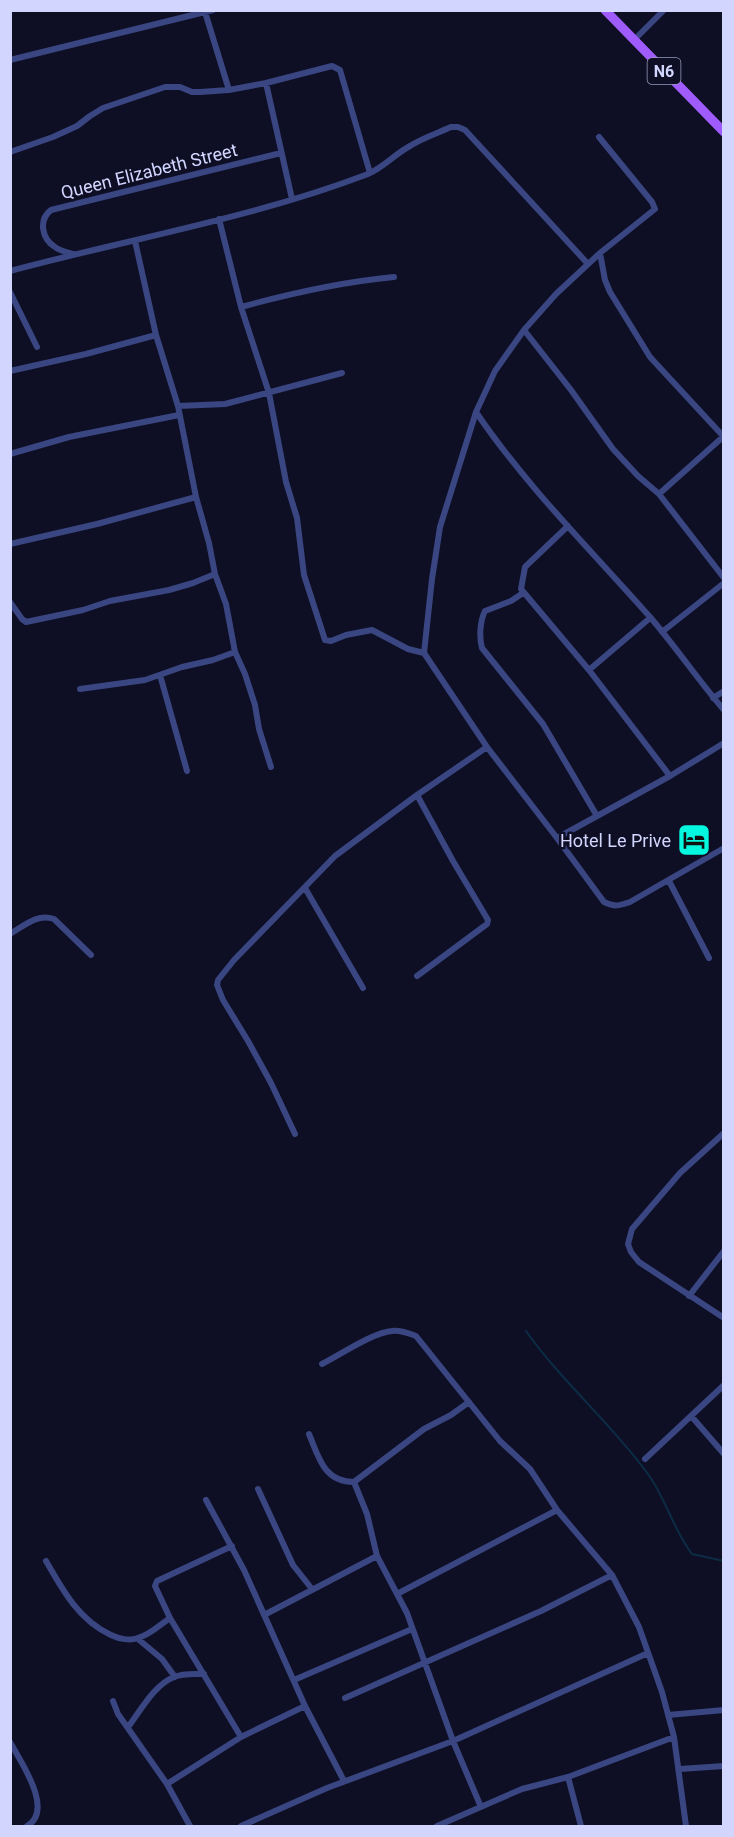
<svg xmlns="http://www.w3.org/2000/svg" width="734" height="1837" viewBox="0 0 734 1837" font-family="Roboto,sans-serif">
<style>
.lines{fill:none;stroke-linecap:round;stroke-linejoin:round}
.stream{stroke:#0c2c45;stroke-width:2}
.minor{stroke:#3a4682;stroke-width:6}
.primary{stroke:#9f5bfc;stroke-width:9}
.labels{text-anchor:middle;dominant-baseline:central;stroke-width:5;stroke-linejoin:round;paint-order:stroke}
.shield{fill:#0e0f24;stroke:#979abd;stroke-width:1.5}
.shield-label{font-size:16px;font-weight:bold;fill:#d2d6fe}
.street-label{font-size:18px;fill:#d2d6fe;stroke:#0e0f24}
.poi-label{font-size:18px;fill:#d2d6fe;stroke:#0e0f24;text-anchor:end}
</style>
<rect width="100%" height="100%" fill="#0e0f24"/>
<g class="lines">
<path class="stream" d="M526,1331C562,1382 611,1423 648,1474C666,1499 673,1529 692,1554L724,1561"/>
<path class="minor" d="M205,12L229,90
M634,40L664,10
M10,60L213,10
M266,83L292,199
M599,137L652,202L655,209L600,253L556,294L524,330L495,371L476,412L440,527L432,579L424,653L487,747L557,838L604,902C614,907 619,906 630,902L724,848
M10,152L53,137L77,126L90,116L103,108L165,87H180L192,92H200L229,90L266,83L332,66L340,70L370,173
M219,219L241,307L269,393L286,482L297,518L304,575L325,640L331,641L346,635L372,630L408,649L424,653
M135,241L156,335L178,406L196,497L209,543L215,574L226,604L235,652L245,674L255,705L259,729L271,767
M600,253L605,280L610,292L650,357L723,436
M73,254C67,252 60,251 55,247C42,239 38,220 51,210L281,153
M10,271C129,239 253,218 368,174C384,167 395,154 410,146C422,138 438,133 451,127H458L465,130L588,264
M10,292L37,347
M241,307C292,293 342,282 394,277
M524,330L571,390L613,449L638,476L659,494L724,578
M10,371L86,354L156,335
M178,406L225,404L342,373
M476,412C526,486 591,550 650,617C676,647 698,680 724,710
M10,454L69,437L179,415
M659,494L724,436
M568,526L525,567L521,589L589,670L670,776
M10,544L97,524L196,497
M523,593L511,601L485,611C480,621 479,637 482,648L543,724L597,816
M10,602L22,619L26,622L83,610L110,601L169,590L193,583L215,574
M662,632L724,583
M589,670L650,618
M160,675L187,771
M80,689L145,680L182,667L213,660L235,652
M713,698L724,691
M557,838L670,776L724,743
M669,881L709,958
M305,888L363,988
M10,934C24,926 37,913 54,919L91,955
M417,976L487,924L488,920L453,861L417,795
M724,1133L680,1173L632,1229L628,1244L631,1252L639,1262L724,1318
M295,1134L271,1083L248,1041L223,1000L217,985L218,980L234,960L335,856L417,795L487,747
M689,1296L724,1251
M322,1364C340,1355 374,1332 392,1331C400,1330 408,1333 416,1336L500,1441L530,1469L557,1510L612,1575L624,1598L639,1627L662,1692L674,1737L686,1826
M692,1417L724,1454
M309,1434C319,1458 324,1482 354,1482L424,1429L451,1415L469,1402
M645,1459L724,1385
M354,1482L367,1514L377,1556L407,1613L453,1741L481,1807
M258,1489L293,1565L312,1589
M206,1500L244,1570L305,1706L344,1781
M232,1546L157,1581L155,1586L170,1618L241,1737
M46,1561C63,1591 79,1620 111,1635C119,1639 130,1641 138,1638C150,1635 161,1624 170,1618
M397,1594L557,1510
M264,1615L377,1556
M138,1639L162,1659L175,1677
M294,1680L412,1629
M345,1698L541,1611L612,1575
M113,1701L118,1714L167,1784L190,1826
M668,1715L724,1710
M128,1727C141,1710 154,1685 174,1677C183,1673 194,1674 204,1674
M10,1742C20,1761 55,1810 27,1826
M680,1769L724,1766
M568,1777L581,1826
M167,1784L241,1737L305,1706
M241,1826L327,1788L453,1741L648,1653
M437,1826L522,1789L568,1777L674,1737"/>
<path class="primary" d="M605,10L724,132"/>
</g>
<defs>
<symbol id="hotel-square" viewBox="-11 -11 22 22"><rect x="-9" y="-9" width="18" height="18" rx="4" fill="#04f8df" stroke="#0e0f24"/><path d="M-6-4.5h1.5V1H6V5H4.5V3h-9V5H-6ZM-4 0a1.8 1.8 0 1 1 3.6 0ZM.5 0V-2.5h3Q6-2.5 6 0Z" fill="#111"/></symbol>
</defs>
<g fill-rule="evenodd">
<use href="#hotel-square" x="675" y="821" width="38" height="38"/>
</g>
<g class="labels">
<rect class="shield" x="647.5" y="58" width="33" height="26" rx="4.5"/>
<g class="shield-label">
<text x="664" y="71">N6</text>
</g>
<g class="street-label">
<text transform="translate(149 171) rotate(-14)">Queen Elizabeth Street</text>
</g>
<g class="poi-label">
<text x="671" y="840">Hotel Le Prive</text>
</g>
</g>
<rect width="734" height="1837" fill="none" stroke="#d2d6fe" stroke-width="24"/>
</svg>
